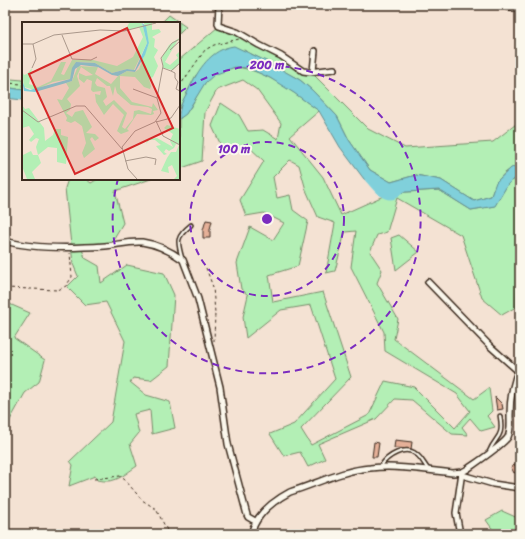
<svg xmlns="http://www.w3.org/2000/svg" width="525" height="539" viewBox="0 0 525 539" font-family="Sriracha,sans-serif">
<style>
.green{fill:#b3efb5;stroke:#778c6a;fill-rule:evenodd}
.water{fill:#80d0db;stroke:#648e8f}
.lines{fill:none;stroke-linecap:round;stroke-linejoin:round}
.river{stroke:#80d0db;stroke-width:9}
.building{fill:#e5b098;stroke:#3b2a1e}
.lane-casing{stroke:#3b2a1e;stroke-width:5.5}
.street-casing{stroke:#3b2a1e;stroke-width:8}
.path{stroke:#3b2a1e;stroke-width:1;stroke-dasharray:3 3;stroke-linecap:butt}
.lane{stroke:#fbf7ec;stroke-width:2.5}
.street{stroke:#fbf7ec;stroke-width:5}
.ring{fill:none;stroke:#7b2cbf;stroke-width:2;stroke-dasharray:7 5}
.inset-road{fill:none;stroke:#aa988b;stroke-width:1}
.view{fill:#d62828;fill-opacity:0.15;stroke:#d62828;stroke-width:2}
.inset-edge{fill:none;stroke:#3b2a1e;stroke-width:2}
.centre{fill:#7b2cbf;stroke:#fbf7ec;stroke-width:2}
.ring-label{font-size:12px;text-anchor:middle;font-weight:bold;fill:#7b2cbf;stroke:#fbf7ec;stroke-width:4;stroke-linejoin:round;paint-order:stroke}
</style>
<rect width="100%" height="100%" fill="#f4e2d3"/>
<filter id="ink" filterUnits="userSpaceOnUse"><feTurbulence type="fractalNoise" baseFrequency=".025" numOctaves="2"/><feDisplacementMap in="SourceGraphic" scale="8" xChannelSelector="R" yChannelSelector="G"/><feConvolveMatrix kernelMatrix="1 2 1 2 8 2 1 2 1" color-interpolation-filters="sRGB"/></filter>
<g filter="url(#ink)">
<path class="green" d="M169,15L186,27L179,34V23H161Z
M218,27L220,30L235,32L312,73L368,129L405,148L493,142L520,121V165C503,171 497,179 491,196L474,201L441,180L416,175L391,182L370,170L349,140L337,116L312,90L300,80L244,50L196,75L179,109V60Z
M235,67C267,70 294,93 319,111L290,136L323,177L341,215L390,193L439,190L471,210L494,206L508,184L520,175V272L517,273L516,307L502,315L482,298L461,235L397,198L387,232L377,235L370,252L382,270L377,283L398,319L394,339L474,399L489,388L492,411L487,416L495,427L481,431L470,418L462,427L468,435L452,434L412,400L395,399L376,419L318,444L325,459L308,467L300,452L284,456L270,434L294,424L335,379L311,305L281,310L246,338L243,317L248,295L241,289L237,263L250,227L273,240L284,223L264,213L246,216L240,200L264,161L248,146L225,154L212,126L221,103L239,115L248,131L263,130L278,139L281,123L257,90L243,80L217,90L205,112L202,161L179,169V119C193,110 195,95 205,83C212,73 224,70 235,67ZM290,160L299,165L306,190L318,217L335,223L326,273L335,271L345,232L356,231L351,267L384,332L385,351L457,394L470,411L455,428L414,387L385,381L369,415L311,445L301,429L351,377L323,292L273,302L269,275L298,266L308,221L293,210L290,195L277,198L273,177Z
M5,75L11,79L23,80V90L5,87Z
M68,179H86L91,183L98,179H151L115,191L123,223L108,248L82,249L85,258L99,266L101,283L127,265L164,273L174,295L169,366L151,380L133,378L130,382L146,395L170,402L175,428L152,434L150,410L134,414L139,433L130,444L137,466C122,476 116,484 97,480L95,476L69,486L73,465L70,461L111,422L125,341L106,302L85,305L67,287L78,276L73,264L65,188Z
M399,235L419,252L396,270L391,238Z
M5,302L30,313L14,338L45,360L39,382L25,393L5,429Z
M502,511L520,519V534H496L486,520Z"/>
<path class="water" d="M234,46L266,61L300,80L312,90L337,116L349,140L370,170L391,182L416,175L441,180L474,201L491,196L496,182L511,168L520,165V175L508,184L495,206L471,210L439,190L390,193L364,179L340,147L319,111L294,93L270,78L248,68L235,67L214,75L205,83L186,114L179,119C179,106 183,100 189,89C198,70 211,49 234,46Z
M5,87L23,90V100L5,98Z"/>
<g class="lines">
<path class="river" d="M369,178C374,184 385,199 394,194C398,192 400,187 403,184"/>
</g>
<path class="building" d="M206,220L212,221L210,229V238H203V230Z
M495,397L502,404L503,409L497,410Z
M395,440L412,442L411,449L394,448Z
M374,442L379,443L377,457H372Z
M520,462V478L516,472L514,473L511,467Z"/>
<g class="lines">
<defs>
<path id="lane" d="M182,258C177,241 176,237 191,225
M489,452C496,435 504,439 500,416
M381,466C387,456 405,445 416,454C421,457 424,464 428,469"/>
<path id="street" d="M219,5L218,24L219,26L237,32L259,45L281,56L303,71L310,72L334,69
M501,5L520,10
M313,71L315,51
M5,241C33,249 76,248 105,246C117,245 129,241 142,242C156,244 172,252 183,260L198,299L220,387L228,444L247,515L248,517L255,521
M428,282L491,347L518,371
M462,475L493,484L520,488
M251,534C256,515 273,501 290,492C316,484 343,470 370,468C397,465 426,470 453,473L462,472L466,470C476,463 503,445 508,437C511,430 510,423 510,415C510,400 513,381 520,367
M460,534L456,513L462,472"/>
</defs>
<use href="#lane" class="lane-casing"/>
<use href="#street" class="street-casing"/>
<path class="path" d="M5,83L23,84
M179,87L205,50L214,45L239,39
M206,268L213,287L215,313L214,341
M5,288L58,290L66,286L72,277L70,253
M94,479L120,476L125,480L142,500L156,509L169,534"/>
<use href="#lane" class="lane"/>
<use href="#street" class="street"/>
</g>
</g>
<g class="ring">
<circle cx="267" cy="219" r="77"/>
<path d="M180 92A154 154 0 1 1 118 179"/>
</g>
<g transform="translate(22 22)">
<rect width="158" height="158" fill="#f4e2d3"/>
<path d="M107,1H120L125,21L112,48L105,47L90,51L73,41L54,40L48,57L31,60L13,68L2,65L0,49L2,53L5,52L10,46L7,62L16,65L29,59L39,40H44L39,52L42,53L50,38H71L95,44L111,35L121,15L117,5L103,9ZM122,1H130V8L137,7L139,10L130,15L133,17L132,25L136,28L132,35L136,44L131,55L127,57L129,64L128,67L122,65L113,55L98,54V66L110,80L130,85L131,81L136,88L131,89L132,92L129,93L115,92L105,107L107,109L99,112L95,109L102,93L91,82L82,93L74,80L73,72L78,73L79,69L71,70L69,68L70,59L65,57L62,61L57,57V51L64,54L71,53L59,45L55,54L58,64L45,77L49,82L48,88L44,91L50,95L53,90L61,88L70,105L64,111L73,112L77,116L73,119L70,115L68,117L73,127L62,136L60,131L64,121L60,104L53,99L49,101L44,99L45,96L35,77L40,78L47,66L44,61L50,59L56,44L76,45L73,52L89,62L96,54L105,49L113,50L117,47L127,21ZM75,56L85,64H88L91,74L93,64L95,71L109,83L126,85L130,87L129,92L117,88L112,89L111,97L103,107L100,105L105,91L92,78L84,84L81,79L85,75L83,66L75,64L73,61ZM157,16L143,40L148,43L156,36L154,33L158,29V41L151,48L141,46L140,35L147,23ZM0,83L3,87L7,86L22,106L23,119L31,113L33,107H39V113L46,115L44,142L35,140V126L26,125L16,133L19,141L10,150L13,157H5L0,144V131L1,133L9,129L11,133H16L14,125L17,117L14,116L9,120L7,118L12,112L7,104L0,106ZM145,103L158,107V157H152L155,154L150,143L146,145L147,151L139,149L145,136L149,130H154L157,123L154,122L152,126L147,129L144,127L142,130L145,132L142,133L134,124L139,123L133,118H127L124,122L126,117L135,116L151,125L148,119L151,112L142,106Z" fill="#b3efb5" fill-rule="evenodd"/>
<path d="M120,1L124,4L127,21L123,33L113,50L105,49L96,54L90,53L76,45L59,43L53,47L50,59L44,61L13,70L2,69L0,58L3,66L8,68L48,57L50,46L54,40L73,41L90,51L105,47L113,48L125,21Z" fill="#80d0db"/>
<path class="inset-road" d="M40,13L50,37L69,38L75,35M0,22H11L32,13L78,8L102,9L134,1M148,28L158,19M10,46L14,37L11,22M141,46L149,49L158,41M149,49L153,51V56L156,60L154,67L158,69M111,67L135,76M0,88L16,100L54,84H63L100,127M134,99L141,114L158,123M134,100L149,96L158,83M103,139L124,135L134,137L133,143M115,157L106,147L100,125L113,109L133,100L139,91L135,76L141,44L139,36L150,21L158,17"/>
<path class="view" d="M105,6L151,106L53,152L7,52Z"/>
<rect width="158" height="158" class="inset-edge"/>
</g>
<circle cx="267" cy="219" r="6" class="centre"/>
<g class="ring-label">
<text x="267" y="69">200 m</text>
<text x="234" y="153">100 m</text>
</g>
<rect width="525" height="539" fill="none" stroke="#fbf7ec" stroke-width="20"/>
<rect x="10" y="10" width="505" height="519" fill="none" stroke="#3b2a1e" stroke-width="1.5" filter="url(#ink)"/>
</svg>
